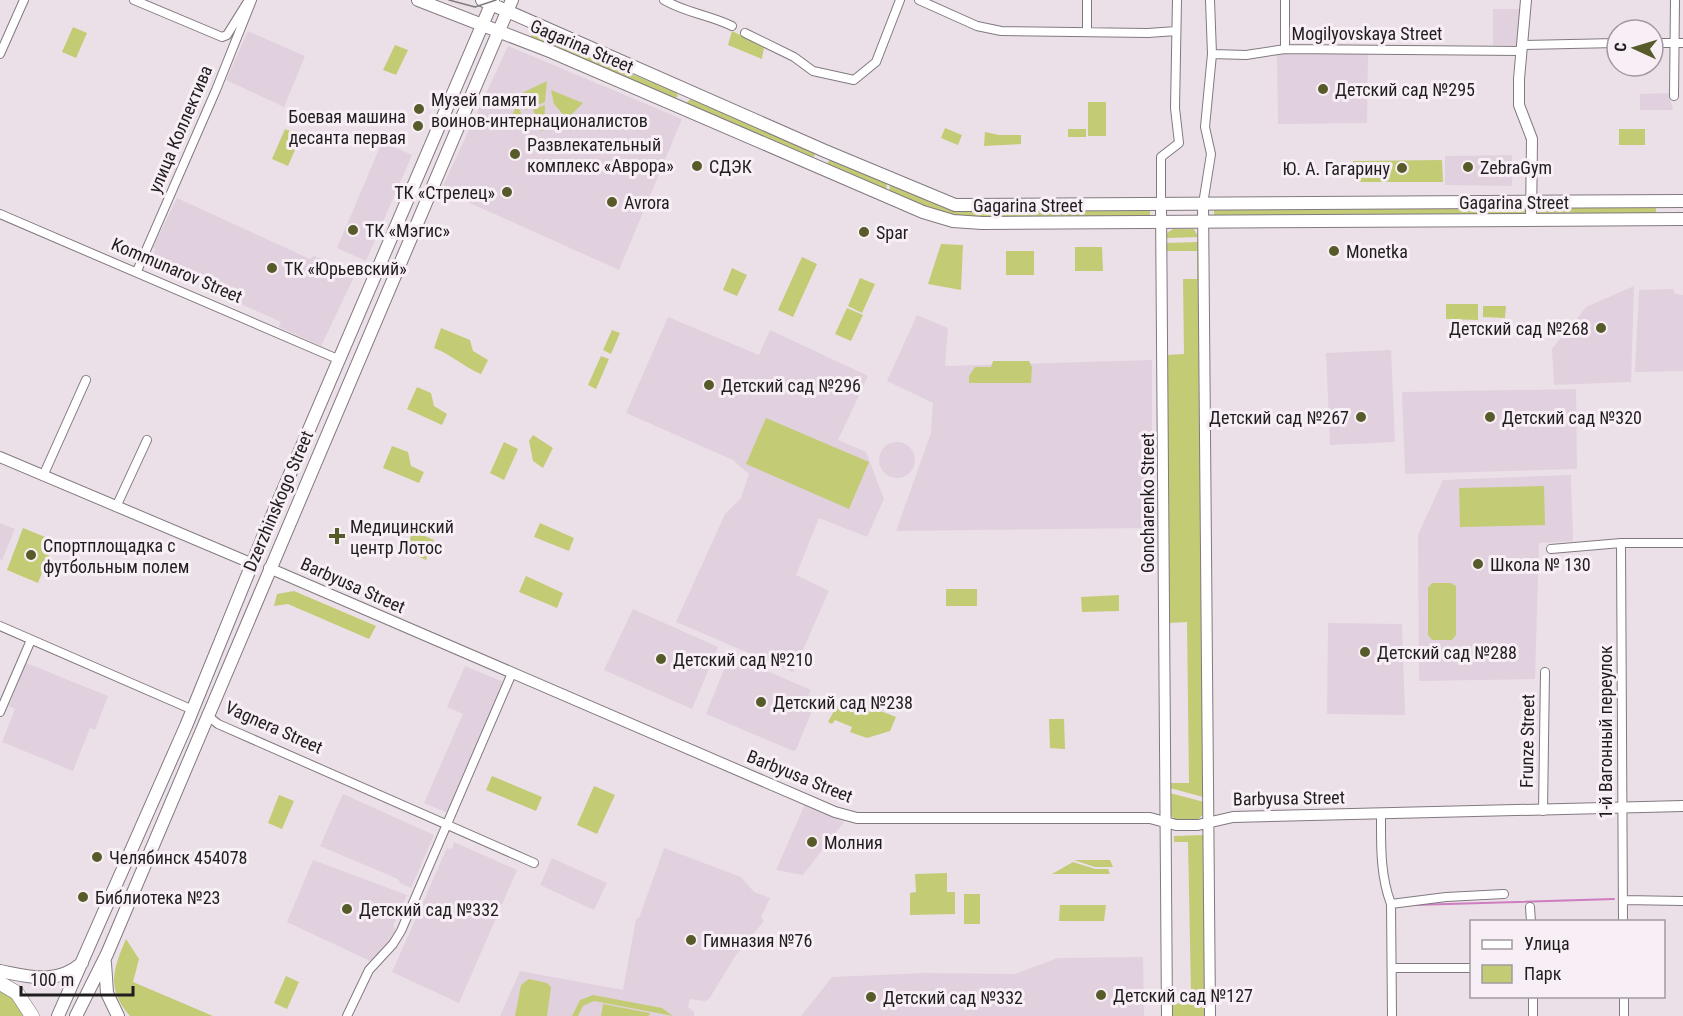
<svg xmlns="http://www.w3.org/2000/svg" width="1683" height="1016" viewBox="0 0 1683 1016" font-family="'Roboto Condensed',sans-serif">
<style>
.built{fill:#e1d1de}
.green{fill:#c3cb75}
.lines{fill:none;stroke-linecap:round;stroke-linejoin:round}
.stream{stroke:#ce7ec0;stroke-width:2}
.minor-casing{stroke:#827980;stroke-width:10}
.tertiary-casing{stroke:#827980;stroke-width:12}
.secondary-casing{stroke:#827980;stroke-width:14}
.primary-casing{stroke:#827980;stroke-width:15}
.minor{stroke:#fff;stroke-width:8}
.tertiary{stroke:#fff;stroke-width:10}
.secondary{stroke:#fff;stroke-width:12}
.primary{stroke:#fff;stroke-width:14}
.tram{stroke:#807a7e;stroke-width:1.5}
.poi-dot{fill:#575b29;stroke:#f8eef5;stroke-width:2}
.labels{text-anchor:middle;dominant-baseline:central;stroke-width:6;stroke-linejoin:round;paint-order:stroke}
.street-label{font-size:18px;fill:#201d1f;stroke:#f8eef5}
.poi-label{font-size:18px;fill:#201d1f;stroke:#f8eef5;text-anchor:start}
</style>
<rect width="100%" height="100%" fill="#ebe0e8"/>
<path class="built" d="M1493,9H1523L1517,46L1493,45Z
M248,31L305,56L284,107L226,80Z
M508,46L682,119L619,270L441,190Z
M1287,51L1368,52L1367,123L1278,124L1277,55Z
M1669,93L1673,110H1640V94Z
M382,142L412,155L366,261L337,248Z
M1512,155V186L1445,185V156Z
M177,198L310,259L314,256L355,275L321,346L279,327L281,322L149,263L155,249L153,247Z
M1634,286L1631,382L1554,385L1552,349L1586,307Z
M1673,289L1675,294L1683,295V371L1635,372L1639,290Z
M917,315L948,328L945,366L1152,360V528L896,531L931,433L933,403L887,381Z
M668,317L759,355L770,330L868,376L838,440L866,452L884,499L867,537L819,518L796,575L829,591L793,672L676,622L725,514L741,498L749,474L733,460L626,413Z
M1391,350L1395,442L1330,445L1326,353Z
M1576,389L1577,469L1405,474L1402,392Z
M879 460a18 18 0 1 1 36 0a18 18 0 1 1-36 0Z
M1571,475L1573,541L1539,543L1535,679L1419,681L1418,535L1443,480Z
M0,523L15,529L2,560L0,559Z
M633,609L718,647L692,709L604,670Z
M1328,623L1402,624L1405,715L1327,714Z
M730,655L811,690L807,700L815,703L796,750L793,751L706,714Z
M26,663L108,696L95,730L90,728L73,771L2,742L15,709L9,706Z
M465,666L506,683L448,813L424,803L463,714L447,707Z
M343,794L434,835L411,888L400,883L398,879L320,846Z
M806,802L844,822L803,875L776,870Z
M454,842L517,870L459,1003L392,972L447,848L452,849Z
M664,848L741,877L754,892L770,898L761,917L764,921L736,955L709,999L705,1001L690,999L688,1007L694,1012V1016H500L520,971L623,990L636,919L639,918Z
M552,858L607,883L594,910L540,885Z
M313,860L407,895L393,926L396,929L388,945L370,961L287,922Z
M1143,957L1144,1016H801L832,977L925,973L1015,974L1058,958Z"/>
<path class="green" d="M73,27L87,33L76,58L62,52Z
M732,31L764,47L762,59L728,45Z
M532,34C580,55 629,72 676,92L678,96L674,99L530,37Z
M395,45L408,50L396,75L383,70Z
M547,81L545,102L525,110L519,101L522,93Z
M551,90L583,103L567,119L554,104Z
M691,99L814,152L815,155L812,158L689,105L687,102Z
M1088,102H1106V136H1088Z
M517,104L523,118L511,127V118Z
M545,105L544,130L540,131L533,121L536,118L533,109Z
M945,128L962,135L958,145L941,138Z
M285,129L301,136L288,166L272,159Z
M1068,129H1086V137H1068Z
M1619,129H1645V145H1619Z
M985,132L999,135H1021V144L984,146Z
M830,159L887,184L886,191L827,164Z
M1442,160L1443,182H1354L1353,161Z
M890,185L947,209L963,211L1150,210V217L956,216L927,208L889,192Z
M1656,207V214L1537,213L1541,208Z
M1523,208L1526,211L1523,215L1214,217V210Z
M1173,229H1194L1198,237L1167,238V233Z
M1199,242L1203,797L1170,788L1169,739L1171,783H1189L1187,622L1169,623V730L1167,355L1184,354L1183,279H1197V251H1166L1165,243Z
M941,244L963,245L961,290L928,284Z
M1075,247H1102L1103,271H1075Z
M1006,251H1034V275H1006Z
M802,257L817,264L793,317L778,310Z
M732,268L747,275L737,296L723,290Z
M860,278L875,284L862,313L848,306Z
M1446,304H1478V320L1446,319Z
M1483,306H1506L1505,318L1483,317Z
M847,308L863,315L851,341L835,334Z
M441,328L470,340L473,351L488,360L481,374C464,367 452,355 434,348Z
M612,330L620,333L611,354L603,350Z
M601,356L609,359L596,389L588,385Z
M993,361H1029L1032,367L1031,383H969V376L975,367H991Z
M417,387L431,393L434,406L447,414L442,425L407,409Z
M766,418L869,462L849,509L746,464Z
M533,435L553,448L543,468L533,461L529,441Z
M504,442L518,449L504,480L490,473Z
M392,446L408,452L411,466L424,472L419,483L383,468Z
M1544,486L1545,525L1460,527L1459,488Z
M540,523L574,538L569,551L534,537Z
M23,528L55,541L38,583L7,570Z
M413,531L434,540L426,560L405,551Z
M526,576L563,593L557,608L519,592Z
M1432,583H1451L1456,586V635L1452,640H1432L1428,635V588Z
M946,589H977V606H946Z
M294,591L376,626L369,639L288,604L274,606L277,594Z
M1119,595V611L1082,612L1081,597Z
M842,696L896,717L890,731L867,738L850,732L852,727L835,720L832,724L828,722Z
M1049,719H1064L1065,749L1050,748Z
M492,776L542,797L536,811L486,790Z
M594,786L615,795L597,834L577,825Z
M1170,793L1204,802L1203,815L1197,820L1174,819L1170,813Z
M279,795L294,801L282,829L268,823Z
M1204,835L1205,1016H1171V1004L1184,1003L1191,993L1188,842H1174V836Z
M1074,860H1110L1113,867H1095Z
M1073,862L1095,869H1108L1110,874H1052Z
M947,873V892H955V914L910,915V893L916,892L915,874Z
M964,894H980V924H964Z
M1060,905H1106L1104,921H1059Z
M126,939L139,959L133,982L213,1016H130C106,989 113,969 126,939Z
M286,976L299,982L287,1009L274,1003Z
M529,979L547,983L551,987L547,1016H515L521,985Z
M0,988L9,993L25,1016H0Z
M593,995L662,1008L673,1016L594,1001L583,1006L578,1016H572L580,1000Z
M603,1004L650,1013L649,1016H601Z"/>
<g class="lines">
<path class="stream" d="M1413,905L1614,899"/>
<defs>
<path id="minor" d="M134,0L222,37L227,35L247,3
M664,0C686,13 710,15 732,26
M919,0L977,26L1001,31L1148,33L1176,31
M1087,0V32
M745,33L794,57L813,71L854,80L876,62L900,0
M1653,43H1683
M1522,45L1617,43
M1285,49V0
M0,54L24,0
M1212,54L1246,55L1285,49L1522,51
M1674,96L1675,0
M1203,204L1211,154L1205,127L1212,54L1210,0
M1161,205V157L1179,143L1175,108L1177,0
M0,214L340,360
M137,271L216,90L252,0
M43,476L86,380
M116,507L147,440
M1621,543L1623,922
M1551,549L1621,543H1683
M0,626L193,710
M0,712L31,640
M208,716L218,724L534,863
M1543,811L1545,672
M1381,814C1381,845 1380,875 1391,904L1392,1016
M1623,900L1683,901
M1391,904L1446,897L1504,894
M1530,907L1531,922
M1392,968H1472
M1533,996V1016
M1624,996V1016
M347,1016L369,970L393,944L401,931L512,673"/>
<path id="tertiary" d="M1526,0L1519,79V105L1532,139L1531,220
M1203,204L1210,1016
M1161,205L1167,1016
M0,457L253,564
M269,568L835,812L857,818H1150L1176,825H1198L1233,817L1683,806"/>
<path id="secondary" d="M418,0L552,52L923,212L953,221L982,223L1683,219
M482,0L825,151L955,205L1683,201
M105,963L107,993L118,1016
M0,971C31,977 56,985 82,963
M58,1016L186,726L263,537L493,0
M76,1016L107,954L512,0"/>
<path id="primary" d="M0,983L17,993L32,1016"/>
</defs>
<use href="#minor" class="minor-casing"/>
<use href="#tertiary" class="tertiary-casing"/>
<use href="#secondary" class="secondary-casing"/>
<use href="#primary" class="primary-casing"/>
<use href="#minor" class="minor"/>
<use href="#tertiary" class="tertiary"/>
<use href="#secondary" class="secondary"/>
<use href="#primary" class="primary"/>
<path class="tram" d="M449,0L475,7L496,0"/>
</g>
<g class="poi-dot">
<circle cx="1323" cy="89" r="6"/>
<circle cx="419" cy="109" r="6"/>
<circle cx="418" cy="126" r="6"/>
<circle cx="515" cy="154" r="6"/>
<circle cx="697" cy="166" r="6"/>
<circle cx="1468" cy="167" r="6"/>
<circle cx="1402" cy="168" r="6"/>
<circle cx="507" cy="192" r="6"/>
<circle cx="612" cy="202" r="6"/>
<circle cx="353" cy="230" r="6"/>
<circle cx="864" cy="232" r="6"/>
<circle cx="1334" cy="251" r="6"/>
<circle cx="272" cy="268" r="6"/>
<circle cx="1601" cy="328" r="6"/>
<circle cx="709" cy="385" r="6"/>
<circle cx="1361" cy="417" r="6"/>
<circle cx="1490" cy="417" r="6"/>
<path d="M334 527h6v6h6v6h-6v6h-6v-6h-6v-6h6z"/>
<circle cx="31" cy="555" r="6"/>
<circle cx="1478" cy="564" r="6"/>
<circle cx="1365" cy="652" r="6"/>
<circle cx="661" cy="659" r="6"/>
<circle cx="761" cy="702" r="6"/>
<circle cx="812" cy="842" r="6"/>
<circle cx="97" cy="857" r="6"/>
<circle cx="83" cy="897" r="6"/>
<circle cx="347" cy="909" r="6"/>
<circle cx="691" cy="940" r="6"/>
<circle cx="1101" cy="995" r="6"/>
<circle cx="871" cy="997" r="6"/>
</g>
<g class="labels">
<g class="street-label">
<text x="1367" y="33">Mogilyovskaya Street</text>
<text transform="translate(582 46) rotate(23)">Gagarina Street</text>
<text transform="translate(180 129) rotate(-67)">улица Коллектива</text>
<text x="1514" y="202">Gagarina Street</text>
<text x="1028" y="205">Gagarina Street</text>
<text transform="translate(177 270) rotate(23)">Kommunarov Street</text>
<text transform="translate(278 501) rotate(-67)">Dzerzhinskogo Street</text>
<text transform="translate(1147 503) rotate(-90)">Goncharenko Street</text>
<text transform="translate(353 585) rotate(24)">Barbyusa Street</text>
<text transform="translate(274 727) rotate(24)">Vagnera Street</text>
<text transform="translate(1605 732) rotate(-90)">1-й Вагонный переулок</text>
<text transform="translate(1527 741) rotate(-89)">Frunze Street</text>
<text transform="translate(800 776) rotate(22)">Barbyusa Street</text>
<text transform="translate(1289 798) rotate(-1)">Barbyusa Street</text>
</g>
<g class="poi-label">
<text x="1335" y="89">Детский сад №295</text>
<text x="431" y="99">Музей памяти<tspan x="431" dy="21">воинов-интернационалистов</tspan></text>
<text x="406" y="116" text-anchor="end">Боевая машина<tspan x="406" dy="21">десанта первая</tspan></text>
<text x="527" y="144">Развлекательный<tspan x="527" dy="21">комплекс «Аврора»</tspan></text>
<text x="709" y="166">СДЭК</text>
<text x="1480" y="167">ZebraGym</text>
<text x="1390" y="168" text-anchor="end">Ю. А. Гагарину</text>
<text x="495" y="192" text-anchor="end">ТК «Стрелец»</text>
<text x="624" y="202">Avrora</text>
<text x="365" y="230">ТК «Мэгис»</text>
<text x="876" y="232">Spar</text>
<text x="1346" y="251">Monetka</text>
<text x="284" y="268">ТК «Юрьевский»</text>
<text x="1589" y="328" text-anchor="end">Детский сад №268</text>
<text x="721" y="385">Детский сад №296</text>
<text x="1349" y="417" text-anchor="end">Детский сад №267</text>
<text x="1502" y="417">Детский сад №320</text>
<text x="350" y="526">Медицинский<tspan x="350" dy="21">центр Лотос</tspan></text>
<text x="43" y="545">Спортплощадка с<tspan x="43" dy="21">футбольным полем</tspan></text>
<text x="1490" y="564">Школа № 130</text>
<text x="1377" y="652">Детский сад №288</text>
<text x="673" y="659">Детский сад №210</text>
<text x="773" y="702">Детский сад №238</text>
<text x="824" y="842">Молния</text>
<text x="109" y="857">Челябинск 454078</text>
<text x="95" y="897">Библиотека №23</text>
<text x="359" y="909">Детский cад №332</text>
<text x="703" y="940">Гимназия №76</text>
<text x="1113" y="995">Детский сад №127</text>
<text x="883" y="997">Детский сад №332</text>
</g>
</g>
<rect x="1470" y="920" width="195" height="78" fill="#f8eef5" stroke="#a29a9f" stroke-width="1.5"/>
<rect x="1482" y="940" width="30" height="9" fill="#ffffff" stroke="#a29a9f" stroke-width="1.5"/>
<text x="1524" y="950" font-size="18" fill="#201d1f">Улица</text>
<rect x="1482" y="965" width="30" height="18" fill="#c3cb75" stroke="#a29a9f" stroke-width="1.5"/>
<text x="1524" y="980" font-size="18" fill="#201d1f">Парк</text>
<g transform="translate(1635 48) rotate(274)"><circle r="28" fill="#f8eef5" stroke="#a29a9f" stroke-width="1.5"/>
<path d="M0-4.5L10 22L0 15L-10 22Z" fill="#575b29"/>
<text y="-9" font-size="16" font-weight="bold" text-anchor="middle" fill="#201d1f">С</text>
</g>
<path d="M21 986v9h112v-9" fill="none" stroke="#201d1f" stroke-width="3"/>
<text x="30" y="986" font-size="18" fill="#201d1f" stroke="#f8eef5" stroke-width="4.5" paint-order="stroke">100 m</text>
</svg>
